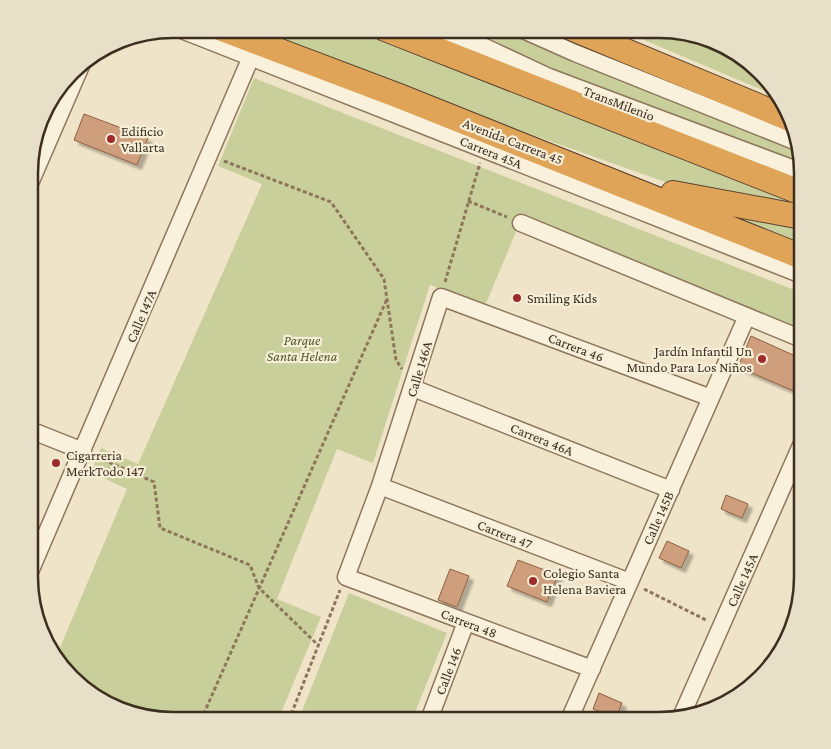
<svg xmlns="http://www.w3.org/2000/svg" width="831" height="749" viewBox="0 0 831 749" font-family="'Crimson Pro',serif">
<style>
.green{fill:#c9cf9b}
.building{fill:#cf9f7d;stroke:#8d5f41;filter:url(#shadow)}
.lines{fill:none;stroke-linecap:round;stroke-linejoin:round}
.minor-casing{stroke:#8d765c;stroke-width:19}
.highway-casing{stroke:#5b4430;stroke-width:26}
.path{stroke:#8d765c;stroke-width:3;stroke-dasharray:4 2.5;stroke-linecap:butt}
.minor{stroke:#faf1dc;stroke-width:16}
.highway{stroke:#e0a458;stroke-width:24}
.poi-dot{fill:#9e2a2b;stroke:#f7eed8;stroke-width:2}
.labels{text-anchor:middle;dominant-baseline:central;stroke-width:4.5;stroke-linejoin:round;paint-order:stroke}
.street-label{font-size:14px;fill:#3d2e20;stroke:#f7eed8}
.poi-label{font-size:14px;fill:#3d2e20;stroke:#f7eed8;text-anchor:start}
.park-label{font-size:14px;font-style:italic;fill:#4d5a26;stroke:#f7eed8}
.rim{fill:none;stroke:#3d2e20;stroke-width:2.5}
</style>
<defs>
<filter id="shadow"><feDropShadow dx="4.5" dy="4.5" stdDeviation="1" flood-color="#0004"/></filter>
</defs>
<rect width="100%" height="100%" fill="#f0e4c8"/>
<path class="green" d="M248,29H352L802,207L665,182L426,97Z
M491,29H497L799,150L802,164L548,69L488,37Z
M618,29H668L701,38L749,64L766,77L779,97Z
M254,78L802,293V330L523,215L485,306L430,285L373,463L337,449L277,599L321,617L278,720H172L117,709L65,672L56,657L127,489L91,472L101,448L138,464L262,184L218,166Z
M704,207L802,222V246Z
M349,593L447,633L412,720H323L302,711Z"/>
<path class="building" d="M84,114L148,138L137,165L74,140Z
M751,336L802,359V378L796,392L738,367Z
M726,495L748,504L742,518L721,509Z
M667,541L689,551L681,568L659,558Z
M518,560L558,575L547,602L507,586Z
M450,569L469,576L457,607L438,600Z
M599,693L622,703L616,718L593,709Z"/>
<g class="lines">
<defs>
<path id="minor" d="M179,29L802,275
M437,29L485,47L549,77L802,172
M521,29L575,53L797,142
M31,181L83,61
M521,223L802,339
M413,388L671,490
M30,430L83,451
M380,486L630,582
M29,574L251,57
M592,669L346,577L380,486L441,297L711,398
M681,717L802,443
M429,720L466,622
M569,720L747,316"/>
<path id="highway" d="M222,29L399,96L802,257
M385,29L802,193
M573,29L792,120
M673,193L802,217"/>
</defs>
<use href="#minor" class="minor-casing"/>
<use href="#highway" class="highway-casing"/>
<path class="path" d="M224,161L331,202L384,279L396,360L402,369
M468,201L507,217
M445,282L480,163
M97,457L154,482L160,528L250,565L259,588L318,645
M644,589L708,621
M201,720L387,299
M289,720L340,590"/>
<use href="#minor" class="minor"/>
<use href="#highway" class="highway"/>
</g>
<g class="poi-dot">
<circle cx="111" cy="139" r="5"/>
<circle cx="517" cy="298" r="5"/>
<circle cx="762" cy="359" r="5"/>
<circle cx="56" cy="463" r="5"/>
<circle cx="533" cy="581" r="5"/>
</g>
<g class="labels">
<g class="street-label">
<text transform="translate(619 103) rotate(21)">TransMilenio</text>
<text transform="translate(513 141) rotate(21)">Avenida Carrera 45</text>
<text transform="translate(491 152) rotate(22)">Carrera 45A</text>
<text transform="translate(141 316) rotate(-67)">Calle 147A</text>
<text transform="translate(576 347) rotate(21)">Carrera 46</text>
<text transform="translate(419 369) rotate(-73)">Calle 146A</text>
<text transform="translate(542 439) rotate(22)">Carrera 46A</text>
<text transform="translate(658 518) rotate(-66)">Calle 145B</text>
<text transform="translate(505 534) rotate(21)">Carrera 47</text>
<text transform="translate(742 580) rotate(-66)">Calle 145A</text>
<text transform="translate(469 623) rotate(21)">Carrera 48</text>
<text transform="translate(448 671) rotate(-69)">Calle 146</text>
</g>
<g class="poi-label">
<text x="121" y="131">Edificio<tspan x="121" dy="16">Vallarta</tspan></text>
<text x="527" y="298">Smiling Kids</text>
<text x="752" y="351" text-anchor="end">Jardín Infantil Un<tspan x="752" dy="16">Mundo Para Los Niños</tspan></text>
<text x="66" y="455">Cigarreria<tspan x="66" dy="16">MerkTodo 147</tspan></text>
<text x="543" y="573">Colegio Santa<tspan x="543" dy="16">Helena Baviera</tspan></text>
</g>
<g class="park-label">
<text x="302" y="340">Parque<tspan x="302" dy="16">Santa Helena</tspan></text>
</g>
</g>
<path d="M0 0H831V749H0ZM173 38H659A135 135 0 0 1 794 173V577A135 135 0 0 1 659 712H173A135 135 0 0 1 38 577V173A135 135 0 0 1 173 38Z" fill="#e8dfc9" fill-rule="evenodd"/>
<path class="rim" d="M173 38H659A135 135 0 0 1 794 173V577A135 135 0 0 1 659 712H173A135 135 0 0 1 38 577V173A135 135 0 0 1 173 38Z"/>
</svg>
